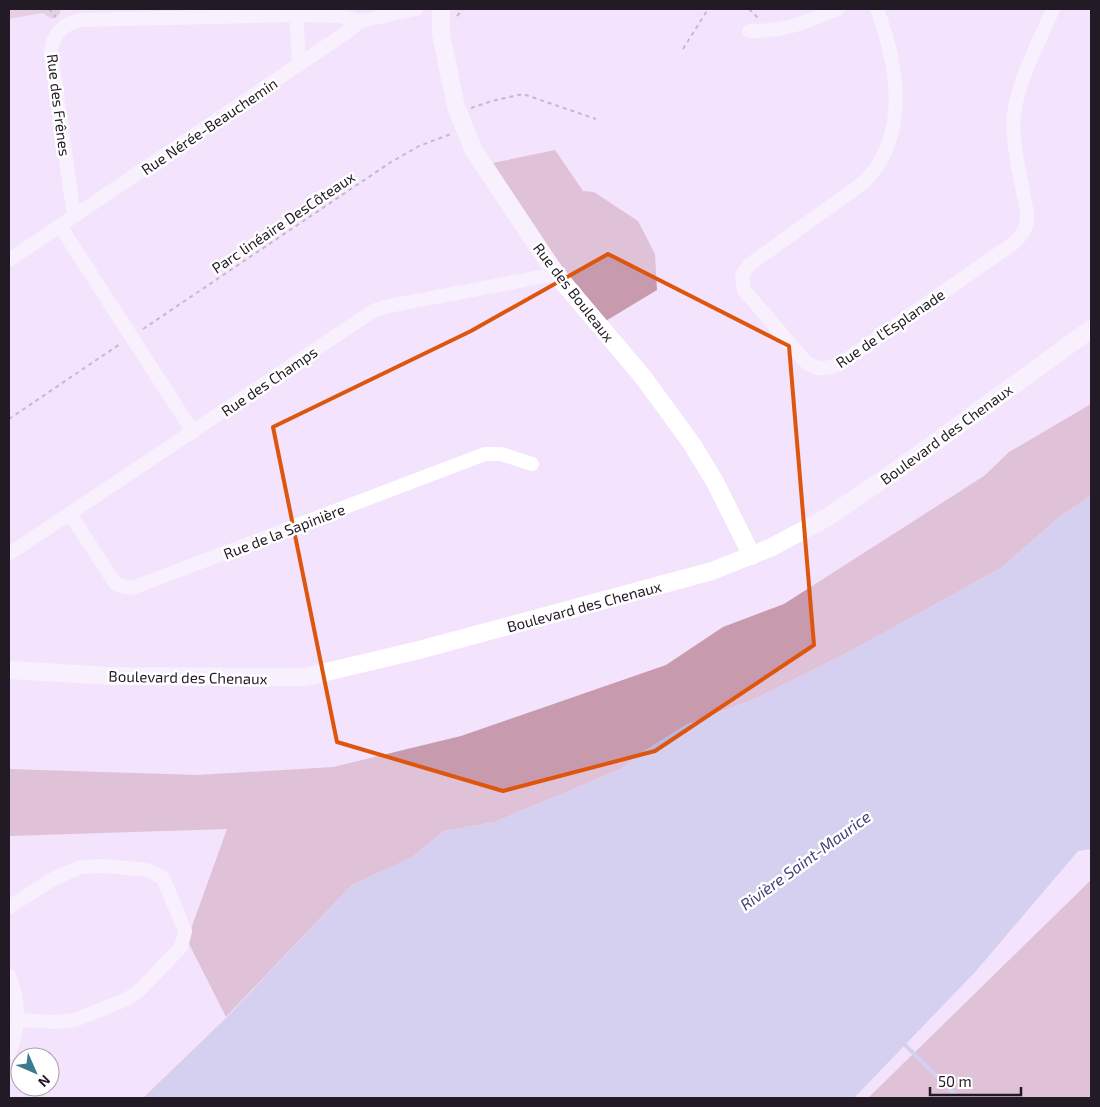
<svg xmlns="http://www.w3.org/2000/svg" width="1100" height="1107" viewBox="0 0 1100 1107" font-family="'Exo 2',sans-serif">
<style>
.green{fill:#dab6c5}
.forest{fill:#c89aae}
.water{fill:#b1b8e2}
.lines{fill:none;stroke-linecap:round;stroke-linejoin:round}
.stream{stroke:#b1b8e2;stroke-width:4}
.path{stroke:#908496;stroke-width:2;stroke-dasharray:4 4;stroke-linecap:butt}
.minor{stroke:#fff;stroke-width:14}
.tertiary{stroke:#fff;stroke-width:18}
.marked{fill:none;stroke:#de560d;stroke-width:4;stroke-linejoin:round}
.labels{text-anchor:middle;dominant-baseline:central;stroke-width:5;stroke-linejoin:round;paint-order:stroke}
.street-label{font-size:15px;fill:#221b26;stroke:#fff}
.water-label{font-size:16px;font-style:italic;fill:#3f4379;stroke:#fff}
</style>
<rect width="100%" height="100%" fill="#f3e3fc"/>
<path class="green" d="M9,9H60V14L53,19L42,13L9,19Z"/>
<path class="forest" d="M555,150L583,191L594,192L638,221L655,254L657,290L604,322L513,201L488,164Z
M1091,404V495L1056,520L1001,568L851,651L757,698L686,725L637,756L621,769L495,822L444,831L411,858L352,885L226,1017L187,940L227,829L9,836V769L198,775L333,767L461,736L666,665L723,627L784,604L984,476L1009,452Z
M1091,880V1098H868Z"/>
<path class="water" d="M1091,495V849L1078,851L976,971L854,1098H143L227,1017L352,885L411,858L444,831L495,822L621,769L637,756L686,725L757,698L851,651L1001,568L1056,520Z"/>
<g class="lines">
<path class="stream" d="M904,1044L959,1098"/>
<path class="path" d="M9,9H13
M49,9L56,17
M749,9L758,18
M457,16L463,9
M683,49L708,9
M471,108L492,101L523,94L596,119
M143,329L391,162L419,146L451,134
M9,419L120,344"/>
<path class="minor" d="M296,9L299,65
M877,9C898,66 911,136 863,183L749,265L742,275L744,290L806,362C818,372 831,369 844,361L1011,245C1022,236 1028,228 1027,213C1022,181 1011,146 1014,114C1019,78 1039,42 1053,9
M749,31C785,32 805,22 838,9
M74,216L51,52C52,35 64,23 81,20L296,15L339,16L361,21
M60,226L193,432
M9,260L344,34L361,21L416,9
M70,514L115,583L121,586L132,588L485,454H501L532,464
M9,554L373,311L384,307L556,274
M9,907L55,878L81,867L104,866L148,870L163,878L185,931L181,947L139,991L127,999L75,1020L56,1022L18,1020
M9,976C20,1002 20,1027 9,1053"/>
<path class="tertiary" d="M441,9V34L456,107L473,149L556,274L643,377L692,444L715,482L752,556
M9,670L111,676L305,677L419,650L712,571L770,548L828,517L904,465L1091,329"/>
</g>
<path d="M0 0H1100V1107H0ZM608,254L789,346L814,645L655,751L503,791L337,742L273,427L471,331Z" fill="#f3e3fc" fill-opacity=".55" fill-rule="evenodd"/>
<path class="marked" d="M608,254L789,346L814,645L655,751L503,791L337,742L273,427L471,331Z"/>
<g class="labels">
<g class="street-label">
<text transform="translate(59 105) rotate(83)">Rue des Frênes</text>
<text transform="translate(209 126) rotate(-34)">Rue Nérée-Beauchemin</text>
<text transform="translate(283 222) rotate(-34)">Parc linéaire DesCôteaux</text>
<text transform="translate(574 292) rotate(52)">Rue des Bouleaux</text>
<text transform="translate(890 328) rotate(-34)">Rue de l'Esplanade</text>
<text transform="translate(269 381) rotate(-34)">Rue des Champs</text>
<text transform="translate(946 434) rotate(-36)">Boulevard des Chenaux</text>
<text transform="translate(284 531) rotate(-21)">Rue de la Sapinière</text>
<text transform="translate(584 606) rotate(-15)">Boulevard des Chenaux</text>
<text transform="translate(188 677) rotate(1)">Boulevard des Chenaux</text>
</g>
<g class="water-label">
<text transform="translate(805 860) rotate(-36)">Rivière Saint-Maurice</text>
</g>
</g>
<rect width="1100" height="1107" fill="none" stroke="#221b26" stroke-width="20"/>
<g transform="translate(35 1072) rotate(135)"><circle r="24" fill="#ffffff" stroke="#a7a4a8"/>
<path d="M0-4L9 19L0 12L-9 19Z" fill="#3c7a8f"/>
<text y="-8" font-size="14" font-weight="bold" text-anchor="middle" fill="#221b26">N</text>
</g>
<path d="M930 1087v8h91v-8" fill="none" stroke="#221b26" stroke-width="2.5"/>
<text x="938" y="1087" font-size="15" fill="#221b26" stroke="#ffffff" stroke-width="4" paint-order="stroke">50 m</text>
</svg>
